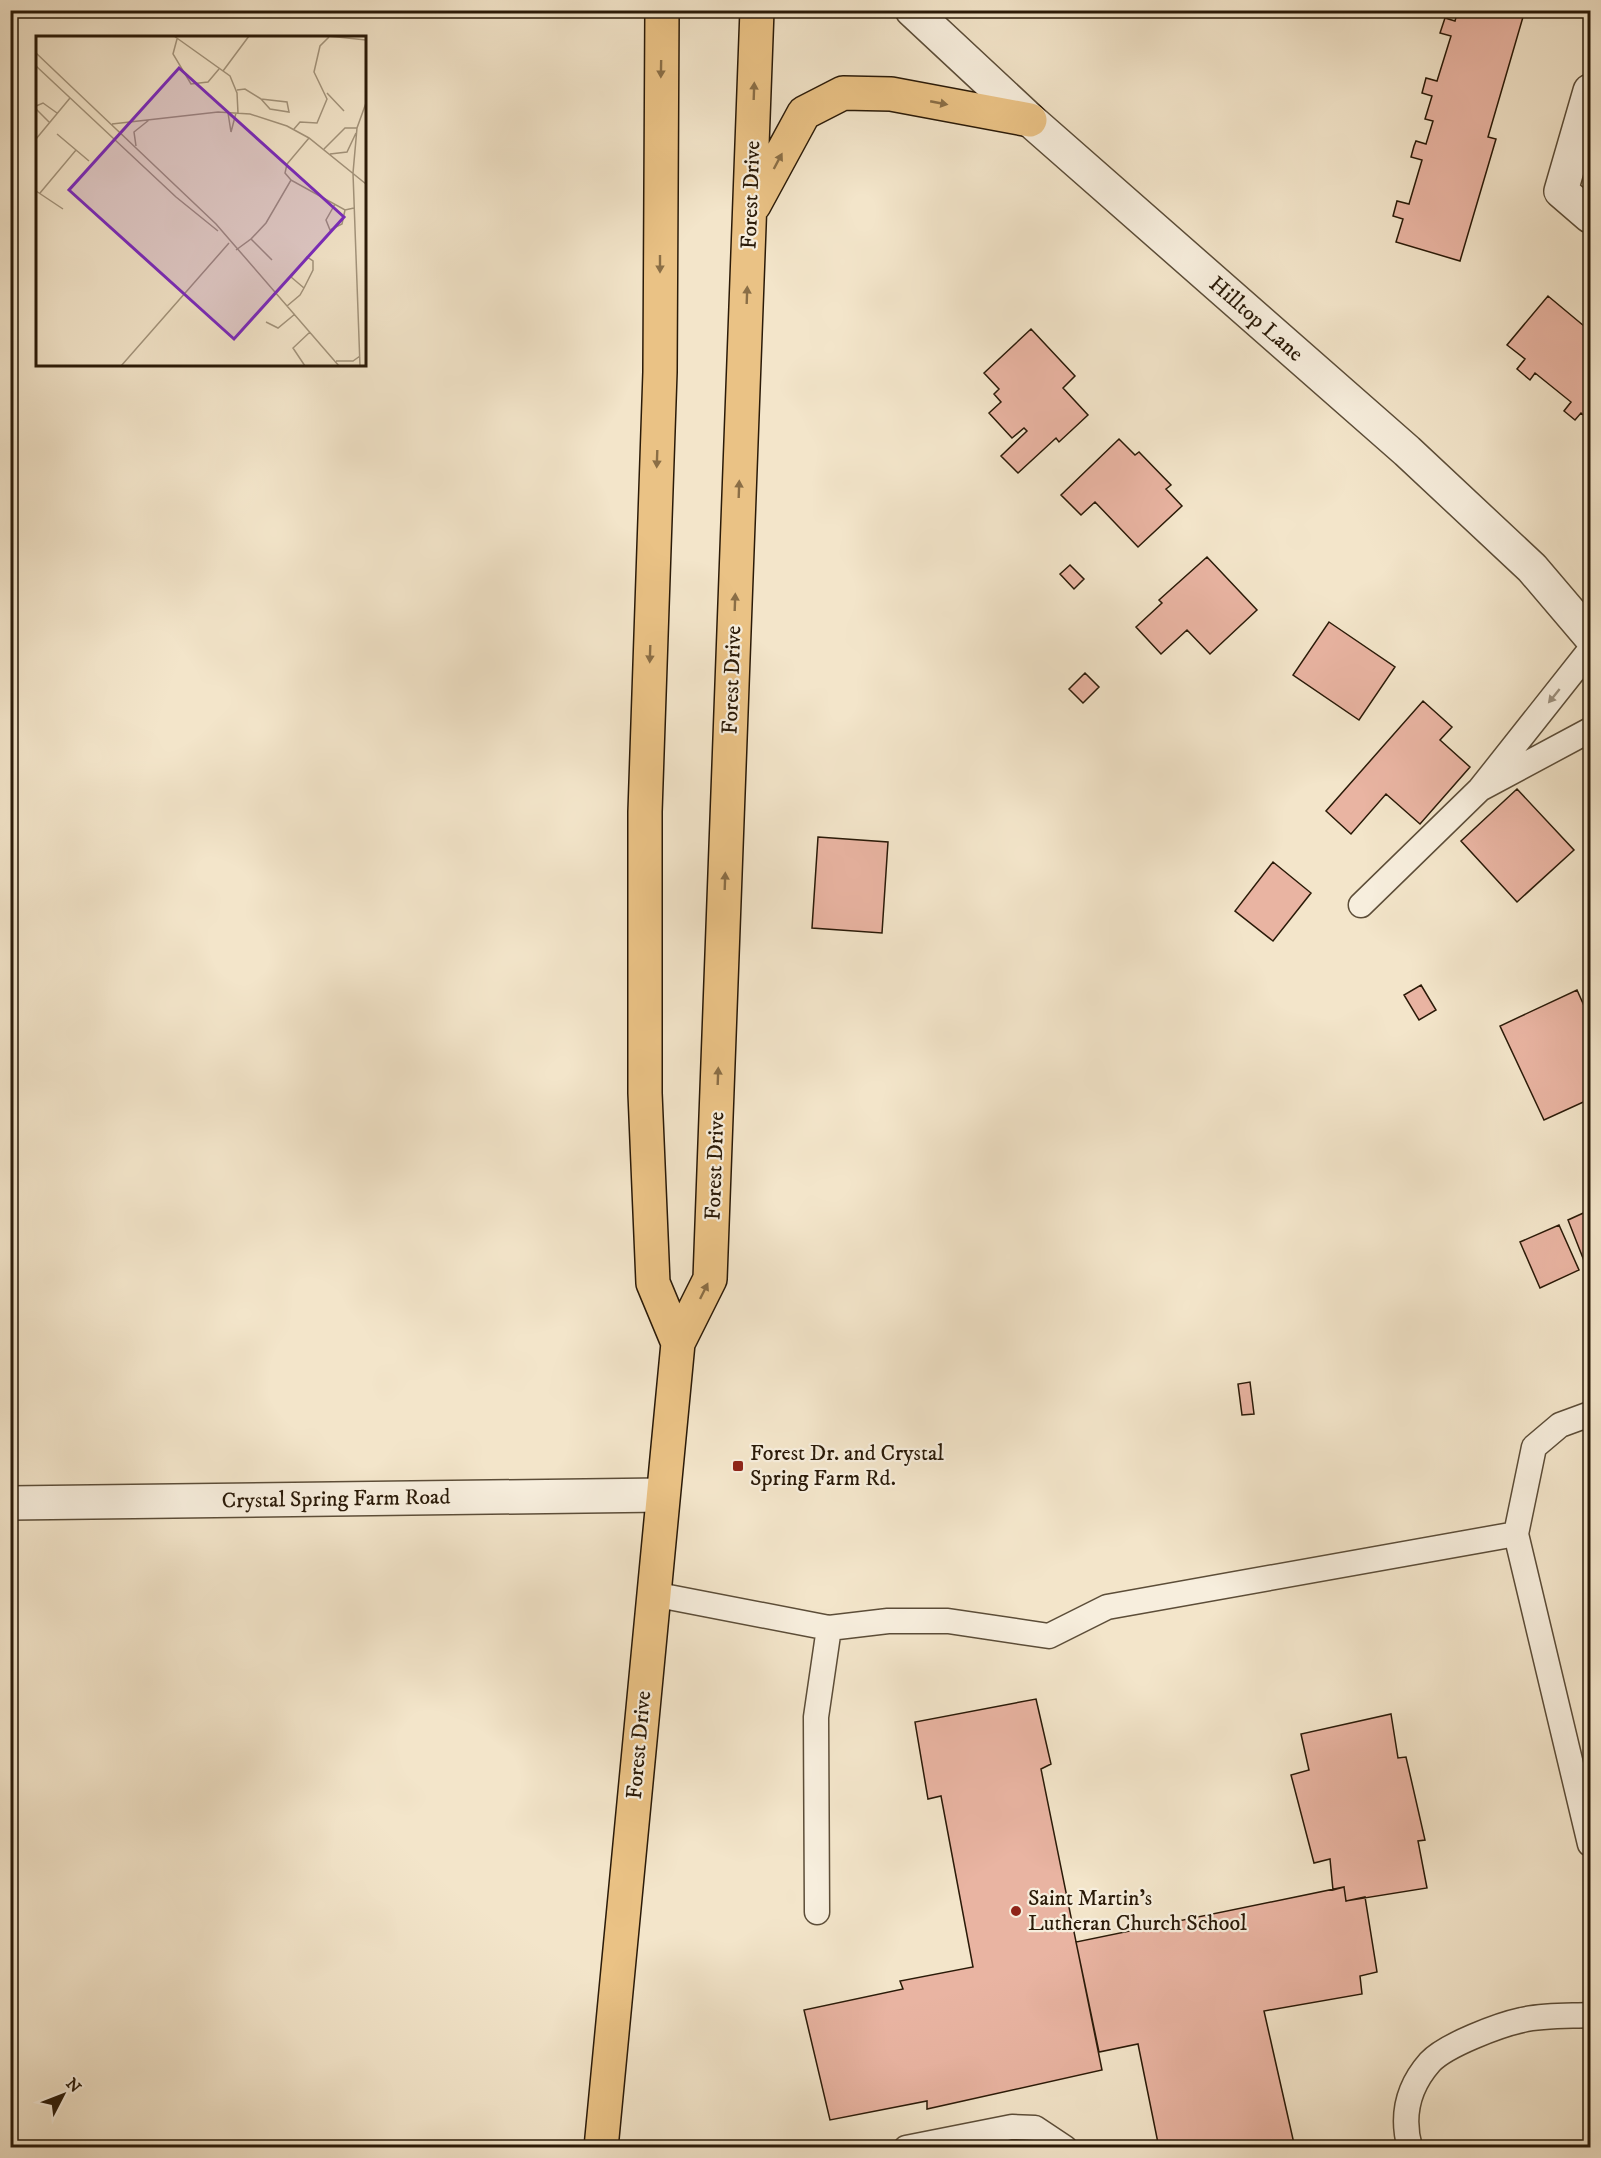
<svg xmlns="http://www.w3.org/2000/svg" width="1601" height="2158" viewBox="0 0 1601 2158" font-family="'IM FELL DW Pica',serif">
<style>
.building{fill:#e9b4a2;stroke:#2a1a08;stroke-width:1.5}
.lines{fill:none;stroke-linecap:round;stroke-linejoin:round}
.service-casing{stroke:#5c4d38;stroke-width:27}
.minor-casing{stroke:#5c4d38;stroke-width:36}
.tertiary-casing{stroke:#5c4d38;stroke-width:36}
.primary-casing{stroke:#2a1a08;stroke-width:36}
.service{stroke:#f7eedd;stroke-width:24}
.minor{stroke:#f7eedd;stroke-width:33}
.tertiary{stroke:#f7eedd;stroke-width:33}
.primary{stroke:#eac285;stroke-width:33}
.oneway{fill:#8a6e46}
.oneway2{fill:#9b8f7d}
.poi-dot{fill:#8f2418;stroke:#f7eedd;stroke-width:2}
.labels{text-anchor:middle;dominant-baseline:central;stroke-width:4.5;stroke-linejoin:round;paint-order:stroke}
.street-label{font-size:22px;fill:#2a1a08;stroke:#f7eedd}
.poi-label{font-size:22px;fill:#2a1a08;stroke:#f7eedd;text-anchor:start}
.inset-road{fill:none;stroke:#a3947c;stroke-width:1.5}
.view{fill:#7b2cbf;fill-opacity:0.15;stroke:#7b2cbf;stroke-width:3}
.inset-edge{fill:none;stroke:#2a1a08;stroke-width:3}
</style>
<rect width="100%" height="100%" fill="#f3e5ca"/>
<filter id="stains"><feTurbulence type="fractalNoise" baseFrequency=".00333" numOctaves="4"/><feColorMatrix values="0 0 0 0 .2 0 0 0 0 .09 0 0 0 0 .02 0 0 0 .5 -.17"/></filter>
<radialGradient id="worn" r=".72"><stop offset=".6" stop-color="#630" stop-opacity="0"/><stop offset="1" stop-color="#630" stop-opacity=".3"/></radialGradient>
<path class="building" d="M1458,10H1503L1523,17L1488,137L1496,139L1460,261L1396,242L1403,219L1393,216L1397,201L1409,204L1422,160L1411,157L1414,146L1416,141L1426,144L1433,121L1425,119L1432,96L1422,93L1426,78L1437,81L1451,36L1440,33L1445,18L1455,21Z
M1548,296L1590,331V421L1581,413L1575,420L1564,411L1571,402L1535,373L1530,380L1517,369L1525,359L1507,345Z
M1031,329L1075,376L1063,388L1088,415L1059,442L1056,438L1018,473L1001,456L1027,431L1024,428L1012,438L989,413L1001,402L994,394L999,389L984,373Z
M1119,439L1135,455L1139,452L1171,485L1166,489L1182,506L1138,547L1095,502L1081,515L1061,495Z
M1207,557L1257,610L1210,654L1187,630L1161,654L1136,627L1162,603L1159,600Z
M1070,565L1084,579L1074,589L1060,574Z
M1329,622L1395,667L1359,720L1293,675Z
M1085,673L1099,687L1083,703L1069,689Z
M1423,701L1452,727L1440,740L1470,767L1420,824L1386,794L1351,834L1326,811Z
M1517,789L1574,850L1517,902L1461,841Z
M818,837L888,842L882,933L812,928Z
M1273,862L1311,893L1273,941L1235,911Z
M1421,985L1436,1010L1419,1020L1404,995Z
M1577,990L1590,1019V1099L1544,1120L1500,1026Z
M1590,1210V1276L1568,1220Z
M1559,1225L1579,1270L1540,1288L1520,1242Z
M1250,1382L1254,1414L1242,1415L1238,1384Z
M1036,1699L1051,1764L1041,1769L1102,2070L927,2109V2101L830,2120L804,2010L903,1989L900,1981L973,1967L941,1796L928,1799L915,1722Z
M1391,1714L1398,1758L1406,1757L1425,1840L1418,1841L1427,1888L1346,1901L1344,1887L1333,1890L1330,1859L1314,1863L1291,1775L1309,1770L1301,1734Z
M1344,1887L1346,1901L1365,1897L1377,1972L1360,1976L1362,1994L1264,2011L1295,2148H1159L1138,2044L1099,2052L1076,1942Z
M238,2142L275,2146V2148H238Z"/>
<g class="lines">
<defs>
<path id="service" d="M1590,650L1480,789L1590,730
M1361,905L1480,789
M1516,1534L1534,1447L1560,1425L1590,1414
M653,1594L829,1628L816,1717L817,1912
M829,1628L888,1621H948L1049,1636L1107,1607L1516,1534L1590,1844
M906,2148L1012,2127L1035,2128L1065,2148
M1410,2148C1401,2116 1408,2087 1430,2062C1446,2045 1499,2025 1522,2020C1542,2015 1569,2016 1590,2015"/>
<path id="minor" d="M1590,91L1561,191L1590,216
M10,1503L662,1495"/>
<path id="tertiary" d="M912,10L1030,120L1407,451L1532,568L1590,636"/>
<path id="primary" d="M662,10L660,372L645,812V1093L653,1283L678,1343
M754,205L804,113L843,93L891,94L1030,120
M601,2148L678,1343L710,1279L757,10"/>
</defs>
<use href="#service" class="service-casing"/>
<use href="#minor" class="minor-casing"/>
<use href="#tertiary" class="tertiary-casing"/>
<use href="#primary" class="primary-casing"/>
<use href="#service" class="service"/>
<use href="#minor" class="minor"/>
<use href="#tertiary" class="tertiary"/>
<use href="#primary" class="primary"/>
</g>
<defs><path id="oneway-solid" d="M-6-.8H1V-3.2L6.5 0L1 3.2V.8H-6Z" transform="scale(1.5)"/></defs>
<g class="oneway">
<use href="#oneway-solid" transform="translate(661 69) rotate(91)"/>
<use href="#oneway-solid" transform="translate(754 91) rotate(-88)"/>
<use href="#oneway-solid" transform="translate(939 103) rotate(11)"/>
<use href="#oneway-solid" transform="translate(778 161) rotate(-62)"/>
<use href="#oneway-solid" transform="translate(660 264) rotate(90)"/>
<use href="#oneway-solid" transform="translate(747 295) rotate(-88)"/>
<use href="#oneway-solid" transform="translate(657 459) rotate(92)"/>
<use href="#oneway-solid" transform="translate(739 489) rotate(-88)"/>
<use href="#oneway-solid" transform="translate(735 602) rotate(-88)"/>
<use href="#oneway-solid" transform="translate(650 654) rotate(92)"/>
<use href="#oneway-solid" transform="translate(725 881) rotate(-88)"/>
<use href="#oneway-solid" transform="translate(718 1076) rotate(-88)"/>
<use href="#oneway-solid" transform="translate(704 1291) rotate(-64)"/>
</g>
<use class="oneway2" href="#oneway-solid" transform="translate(1554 696) rotate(129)"/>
<g class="poi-dot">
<rect x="732" y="1460" width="12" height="12" rx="3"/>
<circle cx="1016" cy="1911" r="6"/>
</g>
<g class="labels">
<g class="street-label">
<text transform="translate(751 195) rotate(-88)">Forest Drive</text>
<text transform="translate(1256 319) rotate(41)">Hilltop Lane</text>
<text transform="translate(732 680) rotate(-88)">Forest Drive</text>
<text transform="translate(715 1166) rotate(-88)">Forest Drive</text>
<text transform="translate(336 1499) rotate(-1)">Crystal Spring Farm Road</text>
<text transform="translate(639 1745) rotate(-85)">Forest Drive</text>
</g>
<g class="poi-label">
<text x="750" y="1453">Forest Dr. and Crystal<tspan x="750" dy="25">Spring Farm Rd.</tspan></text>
<text x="1028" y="1898">Saint Martin's<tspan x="1028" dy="25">Lutheran Church School</tspan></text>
</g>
</g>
<g transform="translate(36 36)">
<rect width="330" height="330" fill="#f3e5ca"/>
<path class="inset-road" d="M138,0L194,40L201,57L202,77M292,0L330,4M141,3L137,18L155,48L172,46L183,33M0,17L180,188L303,330M0,30L140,161L182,195M187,35L213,0M201,54L209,53L225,63L251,66L253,76L234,73L225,63M291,57L308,75M0,70L7,67L21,77M0,73L13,86M192,77L195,96L200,77M76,88L182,76L214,78L251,90L273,102L330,148M258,93L264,86L281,87L291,63L278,36L284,10L293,1M21,98L40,114M0,103L34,62M100,110L98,96L113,84M288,113L309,92H321M294,118L311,116L320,97M255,144L249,137L251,128L273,102M0,155L27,173M4,157L40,114L53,125M299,168L290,184L294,194L306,188L309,174M215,203L230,187L255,144L309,174L318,172M200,214L215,203L236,224M251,270L264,259L268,252L277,234V225L271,221L255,241L268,252M230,286L242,292L259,278M300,325H317L324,320M85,330L193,207M269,330L257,312L274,296M324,330L317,137L321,92L330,67"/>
<path class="view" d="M143,32L308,181L198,303L33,154Z"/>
<rect width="330" height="330" class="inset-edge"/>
</g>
<rect width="1601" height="2158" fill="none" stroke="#f3e5ca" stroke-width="36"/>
<rect x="12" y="12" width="1577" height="2134" fill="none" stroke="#2a1a08" stroke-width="3"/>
<rect x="18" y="18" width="1565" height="2122" fill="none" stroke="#2a1a08" stroke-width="1.5"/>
<g transform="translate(63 2095) rotate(48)" stroke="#f7eedd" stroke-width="4.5" paint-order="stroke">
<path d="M0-4.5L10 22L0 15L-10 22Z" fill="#2a1a08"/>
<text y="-9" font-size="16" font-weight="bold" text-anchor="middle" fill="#2a1a08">N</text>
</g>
<rect width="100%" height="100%" filter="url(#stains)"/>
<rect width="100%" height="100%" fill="url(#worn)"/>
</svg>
